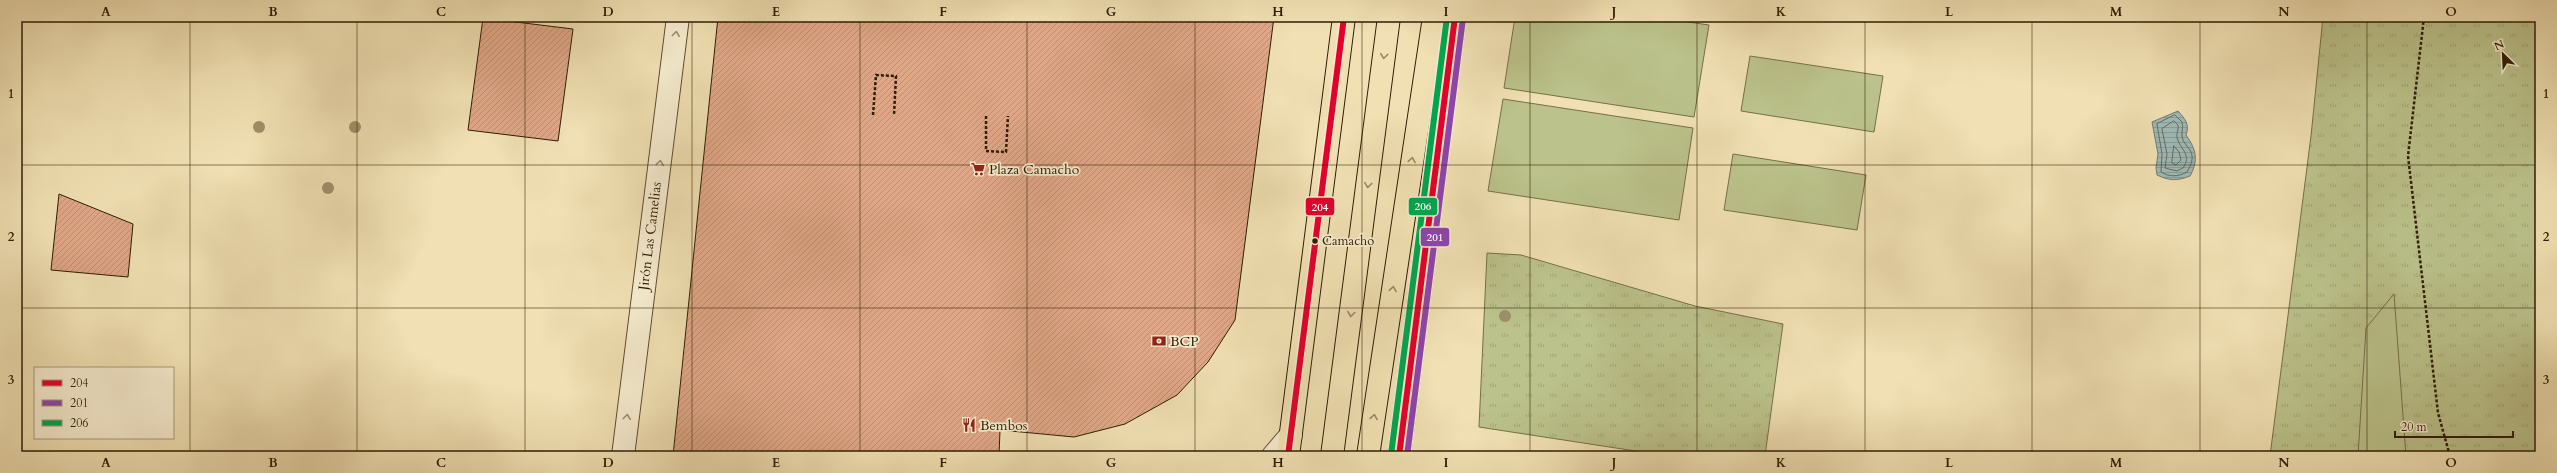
<svg xmlns="http://www.w3.org/2000/svg" width="2557" height="473" viewBox="0 0 2557 473" font-family="Cardo,serif">
<style>
.grass{fill:url(#grass-tufts);stroke:#757048}
.garden{fill:#bbc28b;stroke:#757048}
.water{fill:url(#water-rules);stroke:#727b6f}
.lines{fill:none;stroke-linecap:round;stroke-linejoin:round}
.shore{stroke:#666c5e;stroke-width:1}
.building{fill:url(#building-hatch);stroke:#2f1d04}
.minor-casing{stroke:#5f4e30;stroke-width:24}
.major-casing{stroke:#2f1d04;stroke-width:24}
.highway-casing{stroke:#2f1d04;stroke-width:24}
.path{stroke:#2f1d04;stroke-width:2.5;stroke-dasharray:3 2;stroke-linecap:butt}
.minor{stroke:#f5ebce;stroke-width:22}
.major{stroke:#f0e0b3;stroke-width:22}
.highway{stroke:#f0e0b3;stroke-width:22}
.bus-1-casing{stroke:#f5ebce;stroke-width:9}
.bus-2-casing{stroke:#f5ebce;stroke-width:9}
.bus-3-casing{stroke:#f5ebce;stroke-width:9}
.bus-1{stroke:#e4002b;stroke-width:6}
.bus-2{stroke:#8e44ad;stroke-width:6}
.bus-3{stroke:#00a651;stroke-width:6}
.tree{fill:#9d9069}
.oneway{stroke:#9c8e73}
.oneway2{stroke:#998864}
.grid{fill:none;stroke:#2f1d04;stroke-width:1;stroke-opacity:0.55}
.bus-dot{fill:#2f1d04;stroke:#f5ebce;stroke-width:1.5}
.labels{text-anchor:middle;dominant-baseline:central;stroke-width:3.5;stroke-linejoin:round;paint-order:stroke}
.bus-label{font-size:13px;fill:#2f1d04;stroke:#f5ebce;text-anchor:start}
.poi-label{font-size:14px;fill:#2f1d04;stroke:#f5ebce;text-anchor:start}
.street-label{font-size:14px;fill:#2f1d04;stroke:#f5ebce}
.line-badge{stroke:#f5ebce;stroke-width:1.5}
.badge-label{font-size:11px;text-anchor:middle;font-weight:bold;fill:#fff}
.neatline{fill:none;stroke:#2f1d04;stroke-width:1.5}
.grid-label{font-size:13px;text-anchor:middle;font-weight:bold;fill:#2f1d04}
</style>
<defs>
<pattern id="grass-tufts" width="24" height="20" patternUnits="userSpaceOnUse"><rect width="24" height="20" fill="#bbc28b"/><path d="M3 7l-1-3M5 7V3M7 7l1-3M15 17l-1-3M17 17v-4M19 17l1-3" fill="none" stroke="#a1a676"/></pattern>
<pattern id="water-rules" width="6" height="5" patternUnits="userSpaceOnUse"><rect width="6" height="5" fill="#9ebab7"/><path d="M0 2.5h6" fill="none" stroke="#889f9c"/></pattern>
<pattern id="building-hatch" width="6" height="6" patternUnits="userSpaceOnUse"><rect width="6" height="6" fill="#e0a787"/><path d="M-1 1l2-2M0 6l6-6M5 7l2-2" fill="none" stroke="#c08f73"/></pattern>
</defs>
<rect width="100%" height="100%" fill="#f0e0b3"/>
<filter id="stains"><feTurbulence type="fractalNoise" baseFrequency=".005" numOctaves="4"/><feColorMatrix values="0 0 0 0 .2 0 0 0 0 .09 0 0 0 0 .02 0 0 0 .5 -.17"/></filter>
<radialGradient id="worn" r=".72"><stop offset=".6" stop-color="#630" stop-opacity="0"/><stop offset="1" stop-color="#630" stop-opacity=".3"/></radialGradient>
<path class="grass" d="M2323,17H2540V456H2270L2311,136Z
M1487,253L1521,255L1695,306L1783,324L1765,456H1668L1479,427Z"/>
<path class="garden" d="M1515,17H1653L1709,25L1694,117L1504,88Z
M1750,56L1883,76L1874,132L1741,111Z
M1503,99L1693,128L1679,220L1488,191Z
M1733,154L1866,175L1857,230L1724,210Z
M2394,294L2406,456H2358L2366,328Z"/>
<path class="water" d="M2178,111C2185,119 2190,124 2186,135C2196,149 2199,160 2190,176C2177,181 2170,181 2157,175L2156,168L2158,154L2152,122Z"/>
<g class="lines">
<path class="shore" d="M2175,115L2182,122C2183,127 2182,130 2182,135C2182,148 2201,149 2187,172C2178,177 2169,177 2161,172L2162,154L2157,124Z
M2174,121L2178,125C2179,129 2176,133 2177,138C2181,150 2192,155 2183,168L2177,171L2165,168L2167,154L2162,129Z
M2174,146L2179,152L2181,160L2176,165L2172,163Z"/>
</g>
<path class="building" d="M718,17H1274L1235,320L1208,362L1177,395L1125,424L1074,437L1000,430L999,456H673Z
M483,18L573,29L558,141L468,130Z
M59,194L133,224L128,277L51,270Z"/>
<g class="lines">
<defs>
<path id="minor" d="M623,456L678,17
M1273,456L1291,435"/>
<path id="major" d="M1288,456L1344,17
M1399,456L1455,17"/>
<path id="highway" d="M1332,456L1389,17
M1368,456L1434,17"/>
</defs>
<use href="#minor" class="minor-casing"/>
<use href="#major" class="major-casing"/>
<use href="#highway" class="highway-casing"/>
<path class="path" d="M2424,17L2408,156L2438,413L2450,456
M873,115L876,75L896,76L894,115
M986,116V151L1006,152L1008,116"/>
<use href="#minor" class="minor"/>
<use href="#major" class="major"/>
<use href="#highway" class="highway"/>
<defs>
<path id="bus-1" d="M1288,456L1344,17
M1399,456L1455,17"/>
<path id="bus-2" d="M1407,456L1463,18"/>
<path id="bus-3" d="M1391,455L1447,17"/>
</defs>
<use href="#bus-1" class="bus-1-casing"/>
<use href="#bus-2" class="bus-2-casing"/>
<use href="#bus-3" class="bus-3-casing"/>
<use href="#bus-1" class="bus-1"/>
<use href="#bus-2" class="bus-2"/>
<use href="#bus-3" class="bus-3"/>
</g>
<g class="tree">
<circle cx="259" cy="127" r="6"/>
<circle cx="355" cy="127" r="6"/>
<circle cx="328" cy="188" r="6"/>
<circle cx="1505" cy="316" r="6"/>
</g>
<defs><path id="oneway-chevron" d="M-2-3.5L2.5 0L-2 3.5" fill="none" stroke-width="1.6" stroke-linecap="round" stroke-linejoin="round"/></defs>
<g class="oneway">
<use href="#oneway-chevron" transform="translate(676 34) rotate(-83)"/>
<use href="#oneway-chevron" transform="translate(660 163) rotate(-83)"/>
<use href="#oneway-chevron" transform="translate(627 417) rotate(-83)"/>
</g>
<g class="oneway2">
<use href="#oneway-chevron" transform="translate(1384 56) rotate(97)"/>
<use href="#oneway-chevron" transform="translate(1412 160) rotate(-81)"/>
<use href="#oneway-chevron" transform="translate(1368 185) rotate(97)"/>
<use href="#oneway-chevron" transform="translate(1393 289) rotate(-81)"/>
<use href="#oneway-chevron" transform="translate(1351 314) rotate(98)"/>
<use href="#oneway-chevron" transform="translate(1374 417) rotate(-81)"/>
</g>
<path class="grid" d="M190,17V456M357,17V456M525,17V456M692,17V456M860,17V456M1027,17V456M1195,17V456M1362,17V456M1530,17V456M1697,17V456M1865,17V456M2032,17V456M2200,17V456M2367,17V456M17,165H2540M17,308H2540"/>
<defs>
<symbol id="supermarket-bare" viewBox="-9 -9 18 18"><path d="M-6-5.5h2.5l.6 2H6L4.5 2H-2.5L-4.4-4H-6ZM-1.5 3.2a1.3 1.3 0 1 0 .1 0ZM3 3.2a1.3 1.3 0 1 0 .1 0Z" fill="#8f2418" stroke="#f5ebce" stroke-width="2.5" paint-order="stroke"/></symbol>
<symbol id="bank-bare" viewBox="-9 -9 18 18"><path d="M-6-4H6V4H-6ZM0-2.3a2.3 2.3 0 1 0 0 4.6a2.3 2.3 0 1 0 0-4.6Z" fill="#8f2418" stroke="#f5ebce" stroke-width="2.5" paint-order="stroke"/></symbol>
<symbol id="restaurant-bare" viewBox="-9 -9 18 18"><path d="M-5-6h1v4h1v-4h1v4h1v-4h1v5L-1.5 .5V6h-2V.5L-5-1ZM5-6V6H3V1.5H1.5Q1.5-4 5-6Z" fill="#8f2418" stroke="#f5ebce" stroke-width="2.5" paint-order="stroke"/></symbol>
</defs>
<g fill-rule="evenodd">
<use href="#supermarket-bare" x="968" y="159" width="20" height="20"/>
<use href="#bank-bare" x="1149" y="331" width="20" height="20"/>
<use href="#restaurant-bare" x="959" y="415" width="20" height="20"/>
</g>
<circle class="bus-dot" cx="1315" cy="241" r="3.5"/>
<g class="labels">
<g class="bus-label">
<text x="1322" y="241">Camacho</text>
</g>
<g class="poi-label">
<text x="989" y="169">Plaza Camacho</text>
<text x="1170" y="341">BCP</text>
<text x="980" y="425">Bembos</text>
</g>
<g class="street-label">
<text transform="translate(650 236) rotate(-83)">Jirón Las Camelias</text>
</g>
</g>
<g class="line-badge">
<rect x="1408" y="197" width="30" height="19" rx="4" fill="#00a651"/>
<rect x="1305" y="197" width="30" height="19" rx="4" fill="#e4002b"/>
<rect x="1420" y="227" width="30" height="20" rx="4" fill="#8e44ad"/>
</g>
<g class="badge-label">
<text x="1423" y="210">206</text>
<text x="1320" y="211">204</text>
<text x="1435" y="241">201</text>
</g>
<rect width="2557" height="473" fill="none" stroke="#f0e0b3" stroke-width="44"/>
<rect x="34" y="367" width="140" height="72" fill="#f5ebce" stroke="#a6997d"/>
<rect x="42" y="380" width="20" height="6" fill="#e4002b" stroke="#a6997d"/>
<text x="70" y="387" font-size="12" fill="#2f1d04">204</text>
<rect x="42" y="400" width="20" height="6" fill="#8e44ad" stroke="#a6997d"/>
<text x="70" y="407" font-size="12" fill="#2f1d04">201</text>
<rect x="42" y="420" width="20" height="6" fill="#00a651" stroke="#a6997d"/>
<text x="70" y="427" font-size="12" fill="#2f1d04">206</text>
<g transform="translate(2503 54) rotate(336)" stroke="#f5ebce" stroke-width="3" paint-order="stroke">
<path d="M0-3L7 15L0 10L-7 15Z" fill="#2f1d04"/>
<text y="-6" font-size="11" font-weight="bold" text-anchor="middle" fill="#2f1d04">N</text>
</g>
<path d="M2395 431v6h118v-6" fill="none" stroke="#2f1d04" stroke-width="2"/>
<text x="2401" y="431" font-size="12" fill="#2f1d04" stroke="#f5ebce" stroke-width="3" paint-order="stroke">20 m</text>
<rect x="22" y="22" width="2513" height="429" class="neatline"/>
<g class="grid-label">
<text x="106" y="16">A</text>
<text x="273" y="16">B</text>
<text x="441" y="16">C</text>
<text x="608" y="16">D</text>
<text x="776" y="16">E</text>
<text x="943" y="16">F</text>
<text x="1111" y="16">G</text>
<text x="1278" y="16">H</text>
<text x="1446" y="16">I</text>
<text x="1614" y="16">J</text>
<text x="1781" y="16">K</text>
<text x="1949" y="16">L</text>
<text x="2116" y="16">M</text>
<text x="2284" y="16">N</text>
<text x="2451" y="16">O</text>
<text x="11" y="98">1</text>
<text x="2546" y="98">1</text>
<text x="11" y="241">2</text>
<text x="2546" y="241">2</text>
<text x="11" y="384">3</text>
<text x="2546" y="384">3</text>
<text x="106" y="467">A</text>
<text x="273" y="467">B</text>
<text x="441" y="467">C</text>
<text x="608" y="467">D</text>
<text x="776" y="467">E</text>
<text x="943" y="467">F</text>
<text x="1111" y="467">G</text>
<text x="1278" y="467">H</text>
<text x="1446" y="467">I</text>
<text x="1614" y="467">J</text>
<text x="1781" y="467">K</text>
<text x="1949" y="467">L</text>
<text x="2116" y="467">M</text>
<text x="2284" y="467">N</text>
<text x="2451" y="467">O</text>
</g>
<rect width="100%" height="100%" filter="url(#stains)"/>
<rect width="100%" height="100%" fill="url(#worn)"/>
</svg>
